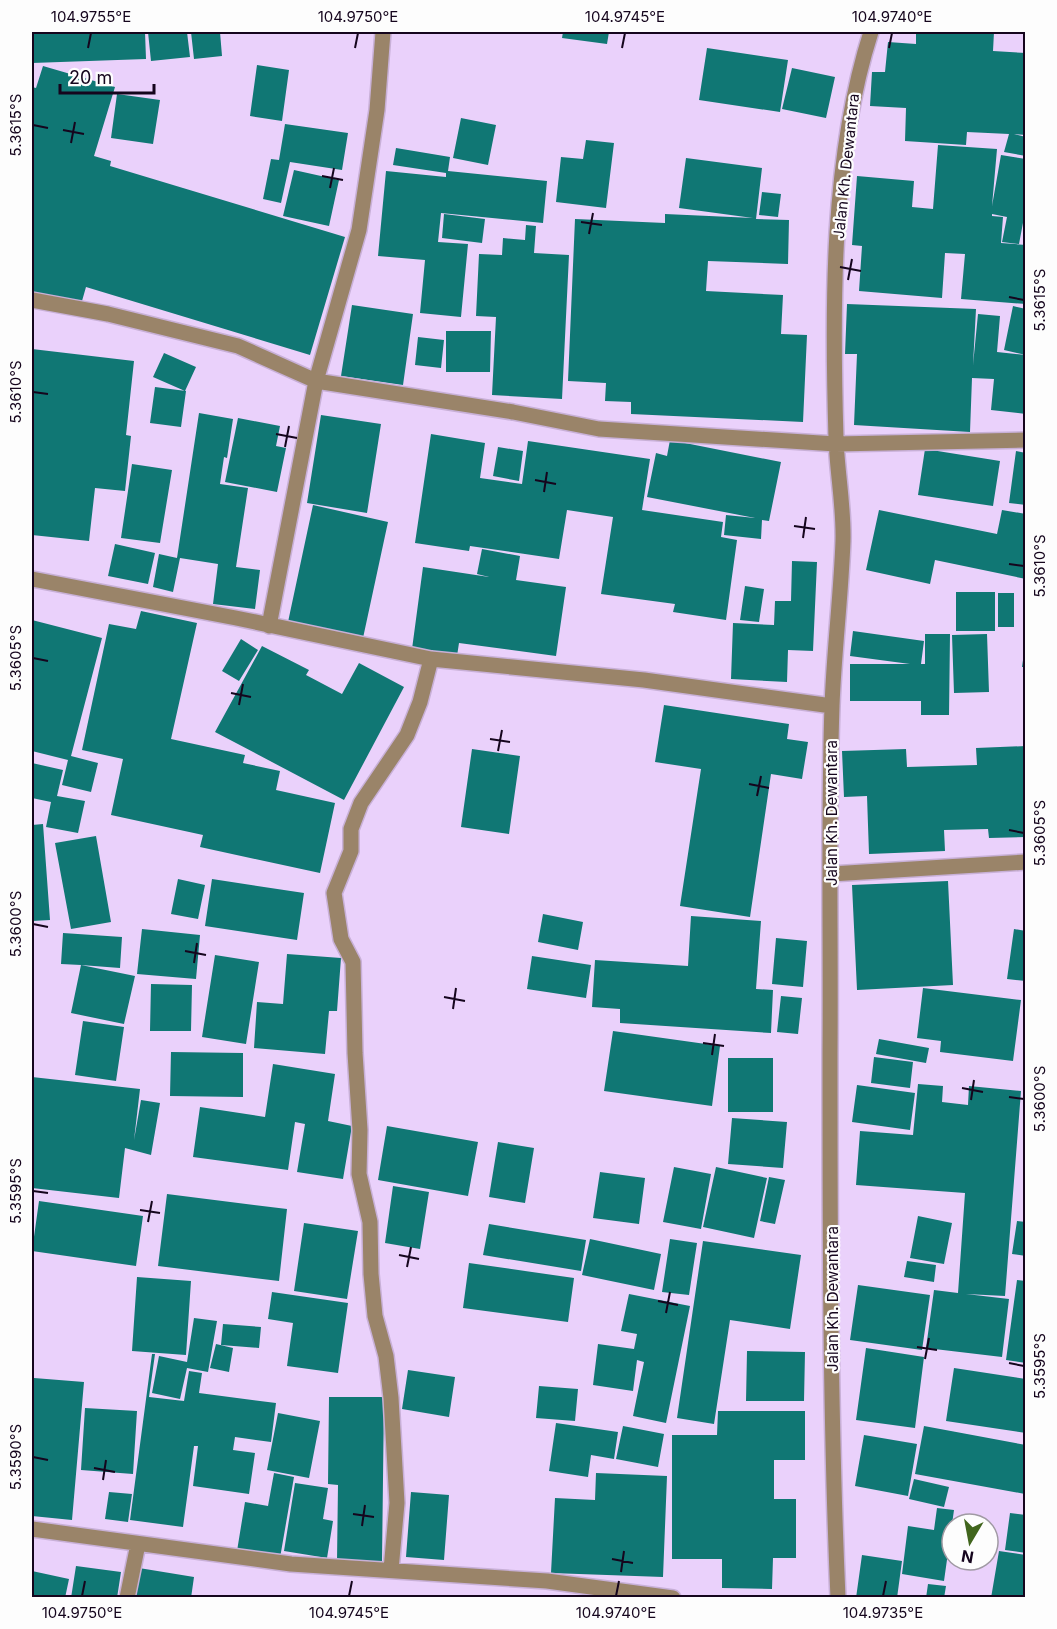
<svg xmlns="http://www.w3.org/2000/svg" width="1057" height="1629" viewBox="0 0 1057 1629" font-family="Inter,sans-serif">
<style>
.building{fill:#107774}
.lines{fill:none;stroke-linecap:round;stroke-linejoin:round}
.minor-casing{stroke:#c8b0d7;stroke-width:18}
.minor{stroke:#9a8469;stroke-width:15}
.ticks{fill:none;stroke:#15051d;stroke-width:2}
.labels{text-anchor:middle;dominant-baseline:central;stroke-width:4.5;stroke-linejoin:round;paint-order:stroke}
.street-label{font-size:15px;fill:#15051d;stroke:#fdfdfd}
.neatline{fill:none;stroke:#15051d;stroke-width:2}
.ticks-label{font-size:15px;text-anchor:middle;fill:#15051d}
</style>
<rect width="100%" height="100%" fill="#ead1fb"/>
<path class="building" d="M32,32H145L146,59L32,63Z
M148,32H187L190,57L151,61Z
M191,32H220L222,56L194,59Z
M563,32H609L607,44L562,38Z
M916,32H994L993,51L1026,53V135L1014,134L1026,137V156L1004,152L1009,134L967,132L966,145L905,141L906,108L870,106L872,72H885L888,42L916,44Z
M707,48L788,60L780,112L699,100Z
M257,65L289,70L282,121L250,116Z
M43,66L115,87L94,156L111,161L110,166L345,237L310,355L86,287L80,308L32,293V87L36,88Z
M792,68L835,77L826,118L782,109Z
M117,94L160,100L153,144L111,138Z
M461,118L496,125L488,165L453,158Z
M285,124L348,133L342,170L290,162L281,203L263,199L271,159L279,160Z
M586,140L614,143L606,208L556,202L561,157L583,159Z
M938,145L997,149L992,206L1001,155L1026,159V207L1019,244L1002,242L1007,217L992,214V216L1003,217L1001,243L1026,245V304L961,299L965,254L945,253L942,298L859,291L862,246L852,245L857,176L914,181L912,207L933,209Z
M396,148L450,157L448,171L547,181L543,223L441,213L438,242L468,244L461,317L420,313L425,260L378,256L386,171L446,177V173L393,165Z
M686,158L762,168L756,219L789,220L788,264L708,261L706,291L783,295L781,334L807,335L803,422L631,414V402L605,401L606,383L568,381L575,219L665,223V214L753,218L679,208Z
M294,170L339,180L329,226L283,216Z
M762,192L781,194L778,217L759,215Z
M444,214L485,219L482,243L442,238Z
M526,225L536,226L534,253L569,255L562,399L492,395L496,317L476,316L479,254L502,255L503,238L525,240Z
M847,304L976,309L973,365L978,314L1000,316L997,352L1026,355V414L991,410L994,379L972,378L970,432L854,425L857,354H845Z
M352,305L413,314L403,385L341,376Z
M1013,306L1026,309V355L1004,350Z
M446,331H491L490,372H446Z
M418,337L444,340L441,368L415,365Z
M32,349L134,361L126,435L131,436L125,491L95,488L89,541L32,535Z
M164,353L196,367L185,391L153,377Z
M155,387L186,391L181,427L150,423Z
M199,413L233,419L227,458L224,457L220,484L248,488L236,567L260,570L255,609L213,604L218,564L180,558L173,592L153,587L159,554L177,558Z
M321,415L381,424L367,513L307,503Z
M238,418L280,426L276,446L286,448L277,492L225,482Z
M431,434L485,443L480,478L522,484L528,441L650,459L642,510L723,522L721,537L737,540L726,620L673,612L675,604L601,594L613,517L567,510L559,559L470,546L469,551L415,543Z
M670,440L781,462L769,521L762,520L761,539L724,535L726,515L755,518L647,497L656,453L667,456Z
M498,447L523,451L519,481L493,476Z
M925,449L1000,461L993,506L918,495Z
M1016,451L1026,453V505L1009,503Z
M132,464L172,470L160,543L121,538Z
M313,505L388,522L363,638L288,622Z
M879,510L997,534L1002,510L1026,514V579L935,560L930,584L866,570Z
M115,544L155,553L148,584L108,576Z
M482,549L520,556L516,580L566,587L556,656L459,643L457,656L412,649L423,567L489,577L477,574Z
M792,561L817,562L813,651L788,650L787,682L731,679L733,623L774,625L775,601H791Z
M745,586L764,589L759,622L740,620Z
M956,592H995V631H956Z
M998,593H1014V627H998Z
M141,611L197,623L171,739L245,755L243,763L280,771L276,790L335,803L320,873L200,847L203,835L111,815L123,759L82,750L109,624L136,629Z
M32,620L102,638L71,756L98,763L91,792L62,785L68,760L32,751Z
M853,631L924,641L921,664H925V634H950L949,715H921V701H850V664H910L850,656Z
M987,634L989,692L954,693L952,635Z
M241,639L258,650L239,681L222,671Z
M262,646L309,670L306,675L342,694L359,663L404,687L344,800L215,732Z
M1024,653H1026V667H1022Z
M664,705L789,724L787,739L808,742L802,779L771,774L750,917L680,906L701,769L655,762Z
M1026,746V837L989,838L988,829L944,830L945,851L869,854L867,796L844,797L842,751L906,749L907,767L977,765L976,748Z
M472,749L520,756L509,834L461,827Z
M32,763L63,770L57,796L85,801L78,833L46,827L51,802L32,798Z
M43,824L50,920L32,921V825Z
M96,836L111,922L71,929L55,843Z
M178,879L205,885L198,919L171,914Z
M212,879L304,893L297,940L205,926Z
M948,881L953,985L857,990L852,885Z
M543,914L583,922L578,950L538,942Z
M691,916L761,921L756,989L773,990L771,1033L620,1023V1009L592,1007L595,960L688,966Z
M142,929L200,935L196,979L137,974Z
M1014,929L1026,931V981L1007,979Z
M63,933L122,937L120,968L81,965L135,976L124,1024L71,1013L81,965L61,964Z
M776,938L807,941L803,987L772,984Z
M287,954L341,958L337,1011H329L325,1054L254,1048L257,1002L283,1004Z
M215,955L259,962L246,1044L202,1037Z
M532,956L591,965L586,998L527,989Z
M151,984L192,985L191,1031H150Z
M923,988L1021,1000L1013,1061L940,1052L941,1041L917,1038Z
M781,996L802,998L798,1034L777,1032Z
M83,1021L124,1027L116,1081L75,1075Z
M613,1031L720,1046L712,1106L604,1091Z
M879,1039L929,1048L926,1063L876,1054Z
M171,1052L243,1053V1097L170,1096Z
M874,1057L913,1062L910,1088L871,1083Z
M728,1058H773V1112H728Z
M273,1064L335,1074L328,1121L352,1126L343,1179L297,1172L305,1124L295,1122L288,1170L193,1157L200,1107L265,1117Z
M32,1077L140,1089L134,1140L141,1100L160,1103L151,1155L125,1148L119,1198L32,1188Z
M918,1084L943,1086L942,1102L968,1105L969,1086L1021,1091L1005,1296L966,1294L1009,1299L1002,1357L926,1348L934,1290L958,1293L965,1193L856,1185L860,1131L913,1135Z
M857,1085L915,1093L910,1130L852,1122Z
M732,1118L787,1122L783,1168L728,1164Z
M387,1126L478,1142L468,1196L378,1180Z
M498,1142L534,1148L525,1203L489,1197Z
M674,1167L711,1174L701,1229L663,1222Z
M716,1167L767,1178L754,1238L703,1227Z
M600,1172L645,1178L639,1224L593,1218Z
M769,1177L785,1180L775,1224L760,1221Z
M393,1186L429,1192L420,1249L385,1243Z
M167,1194L287,1209L279,1281L158,1266Z
M39,1201L143,1216L136,1266L32,1251Z
M918,1216L952,1223L944,1264L910,1258Z
M1017,1221L1026,1222V1256L1012,1254Z
M304,1223L358,1231L347,1299L294,1291Z
M489,1224L586,1240L581,1271L483,1255Z
M590,1239L661,1254L654,1290L582,1275Z
M670,1239L697,1243L689,1295L662,1292Z
M703,1241L801,1255L790,1329L730,1320L714,1424L677,1418Z
M907,1261L936,1265L934,1282L904,1277Z
M469,1263L574,1278L568,1322L463,1308Z
M137,1277L191,1281L186,1355L132,1351Z
M1017,1280L1026,1281V1363L1006,1360Z
M858,1285L930,1295L922,1350L850,1340Z
M272,1292L348,1303L338,1373L287,1366L293,1323L268,1319Z
M629,1294L690,1306L666,1423L633,1416L644,1362L637,1360L633,1391L593,1385L598,1344L634,1349L637,1334L621,1331Z
M194,1318L217,1321L208,1372L187,1368L180,1399L152,1393L159,1356L187,1362Z
M223,1324L261,1327L259,1348L221,1345Z
M216,1344L233,1348L229,1372L210,1368Z
M866,1348L924,1357L915,1428L856,1420Z
M747,1351L805,1352L804,1401H746Z
M152,1354H155L149,1397L184,1401L189,1371L202,1373L199,1393L276,1403L271,1442L235,1437L233,1450L255,1453L249,1494L193,1486L198,1446H194L183,1527L130,1520Z
M954,1368L1026,1379V1433L946,1421Z
M408,1370L455,1377L449,1417L402,1409Z
M34,1378L84,1382L72,1520L32,1516V1410Z
M539,1386L578,1389L575,1421L536,1418Z
M329,1397H384L382,1561H337L338,1485L328,1484Z
M85,1408L137,1411L133,1474L81,1470Z
M718,1411H805V1460H774V1499H796V1558H773L772,1589L722,1588V1559H672V1435H717Z
M278,1413L320,1421L309,1478L267,1470Z
M556,1423L618,1432L614,1459L591,1455L588,1477L549,1471Z
M623,1426L664,1434L658,1467L616,1459Z
M924,1426L1026,1445L1025,1494L915,1474Z
M864,1435L917,1444L908,1496L855,1486Z
M274,1473L294,1477L280,1558L237,1551L245,1502L268,1506Z
M596,1473L667,1476L663,1577L551,1573L555,1498L595,1500Z
M914,1479L949,1487L944,1507L909,1499Z
M295,1483L328,1488L323,1519L333,1521L327,1558L284,1551Z
M109,1492L132,1494L128,1522L105,1519Z
M411,1492L449,1495L444,1560L406,1557Z
M937,1508L954,1510L944,1581L902,1574L908,1526L934,1530Z
M1010,1513L1026,1515V1553L1005,1550Z
M999,1551L1026,1555V1598H991Z
M862,1555L902,1561L897,1598H856Z
M76,1566L121,1572L117,1598H71Z
M139,1568L194,1577L191,1598H135Z
M32,1571L69,1579L65,1598H32Z
M928,1584L946,1586L944,1598H926Z"/>
<g class="lines">
<defs>
<path id="minor" d="M32,300L108,314L238,346L316,381L513,412L599,429L836,444L1026,440
M32,579L236,618L431,659L644,680L832,706
M269,626L316,381L359,230L377,110L383,32
M831,874L1026,862
M32,1529L291,1564L547,1581L673,1598
M391,1570L397,1503L391,1398L386,1356L375,1316L371,1274L370,1222L359,1174L360,1130L355,1053L353,962L341,939L334,893L351,851V829L361,803L407,735L420,702L431,659
M127,1598L138,1544
M838,1598C830,1416 830,1235 830,1053C831,938 828,822 832,706C834,651 841,596 843,541C844,507 837,472 836,438C832,307 831,157 871,32"/>
</defs>
<use href="#minor" class="minor-casing"/>
<use href="#minor" class="minor"/>
</g>
<path class="ticks" d="M88,48L91,33M355,48L358,33M622,48L625,33M889,48L892,33M33,125L48,128M63,130L84,134M71,143L75,122M322,176L343,180M330,188L334,168M581,222L602,225M589,234L593,213M840,267L861,271M848,280L852,259M1009,297L1024,300M33,392L48,394M276,434L297,438M285,447L289,426M535,480L556,484M544,492L547,472M794,526L815,529M803,538L806,517M1009,564L1024,566M33,658L48,661M231,693L251,697M239,705L243,684M490,739L510,742M498,751L502,730M749,784L769,788M757,796L761,776M1009,830L1024,833M33,924L48,927M185,951L206,955M194,963L197,943M444,997L465,1001M453,1009L456,988M703,1043L724,1046M712,1055L715,1034M962,1088L983,1092M1009,1097L1024,1099M971,1100L974,1080M33,1191L48,1193M140,1210L160,1213M148,1222L152,1201M399,1255L419,1259M407,1267L411,1247M658,1301L678,1305M666,1313L670,1292M917,1347L937,1350M925,1359L929,1338M1009,1363L1024,1366M33,1457L48,1460M94,1468L115,1472M103,1480L106,1460M353,1514L374,1517M362,1526L365,1505M612,1559L633,1563M621,1572L624,1551M82,1596L85,1581M349,1596L352,1581M616,1596L619,1581M883,1596L886,1581"/>
<g class="labels">
<g class="street-label">
<text transform="translate(846 166) rotate(-84)">Jalan Kh. Dewantara</text>
<text transform="translate(831 813) rotate(-90)">Jalan Kh. Dewantara</text>
<text transform="translate(832 1299) rotate(-90)">Jalan Kh. Dewantara</text>
</g>
</g>
<rect width="1057" height="1629" fill="none" stroke="#fdfdfd" stroke-width="66"/>
<g transform="translate(970 1542) rotate(190)"><circle r="28" fill="#fdfdfd" stroke="#a09aa3" stroke-width="1.5"/>
<path d="M0-4.5L10 22L0 15L-10 22Z" fill="#41651d"/>
<text y="-9" font-size="16" font-weight="bold" text-anchor="middle" fill="#15051d">N</text>
</g>
<path d="M60 84v9h94v-9" fill="none" stroke="#15051d" stroke-width="3"/>
<text x="69" y="84" font-size="18" fill="#15051d" stroke="#fdfdfd" stroke-width="4.5" paint-order="stroke">20 m</text>
<rect x="33" y="33" width="991" height="1563" class="neatline"/>
<g class="ticks-label">
<text x="91" y="22">104.9755°E</text>
<text x="358" y="22">104.9750°E</text>
<text x="625" y="22">104.9745°E</text>
<text x="892" y="22">104.9740°E</text>
<text transform="translate(16 125) rotate(-90)" y="5">5.3615°S</text>
<text transform="translate(1040 300) rotate(-90)" y="5">5.3615°S</text>
<text transform="translate(16 392) rotate(-90)" y="5">5.3610°S</text>
<text transform="translate(1040 566) rotate(-90)" y="5">5.3610°S</text>
<text transform="translate(16 658) rotate(-90)" y="5">5.3605°S</text>
<text transform="translate(1040 833) rotate(-90)" y="5">5.3605°S</text>
<text transform="translate(16 924) rotate(-90)" y="5">5.3600°S</text>
<text transform="translate(1040 1099) rotate(-90)" y="5">5.3600°S</text>
<text transform="translate(16 1191) rotate(-90)" y="5">5.3595°S</text>
<text transform="translate(1040 1366) rotate(-90)" y="5">5.3595°S</text>
<text transform="translate(16 1457) rotate(-90)" y="5">5.3590°S</text>
<text x="82" y="1618">104.9750°E</text>
<text x="349" y="1618">104.9745°E</text>
<text x="616" y="1618">104.9740°E</text>
<text x="883" y="1618">104.9735°E</text>
</g>
</svg>
